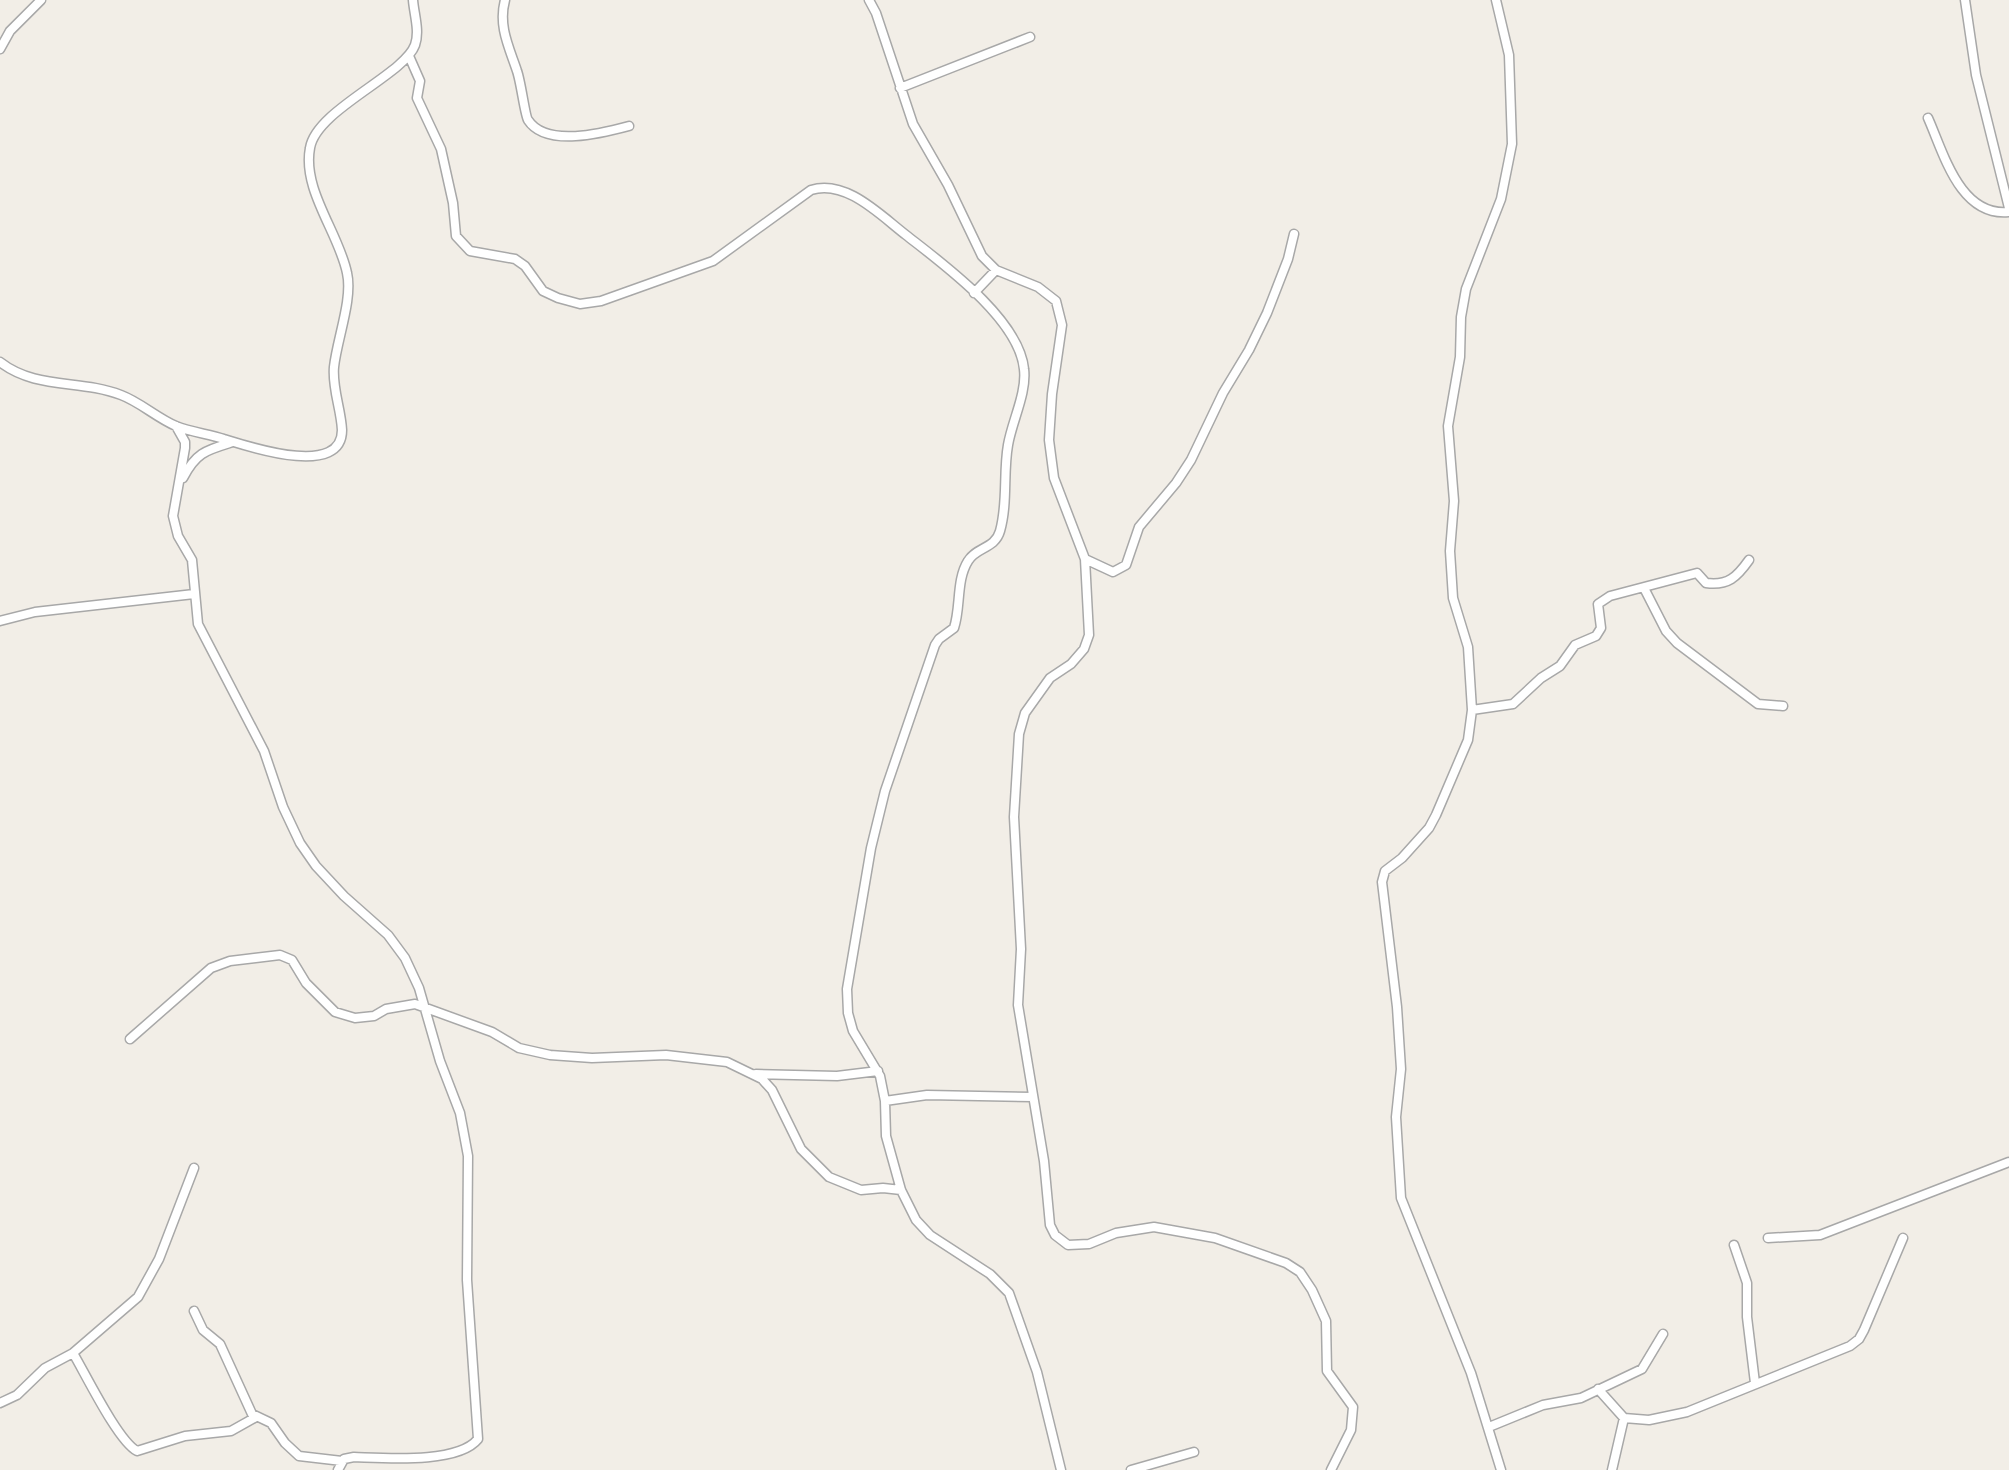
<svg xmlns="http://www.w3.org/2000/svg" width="2009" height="1470" viewBox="0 0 2009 1470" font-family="'Source Sans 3',sans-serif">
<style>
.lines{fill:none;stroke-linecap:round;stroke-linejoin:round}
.street-casing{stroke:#a8a8a8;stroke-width:11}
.street{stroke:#fff;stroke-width:8}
</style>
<rect width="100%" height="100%" fill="#f2eee7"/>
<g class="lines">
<defs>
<path id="street" d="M505,0C498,26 509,47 517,71C521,82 525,116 528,120C546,148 603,133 629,126
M869,0L876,13L913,124L948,185L982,256L996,270L1038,287L1056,301L1062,325L1052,394L1049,440L1054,478L1085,559L1089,635L1084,649L1071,664L1050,678L1025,713L1019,734L1014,817L1021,949L1018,1005L1044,1161L1050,1225L1055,1235L1068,1245L1089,1244L1116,1233L1154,1227L1215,1238L1286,1263L1300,1272L1312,1290L1326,1321L1327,1371L1353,1407L1351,1430L1331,1470
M1496,0L1509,55L1512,144L1501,199L1466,289L1461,317L1460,357L1448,426L1454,501L1450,551L1453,598L1468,647L1472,710L1468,740L1436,815L1429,828L1402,858L1385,871L1382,882L1397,1007L1401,1069L1396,1117L1401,1198L1471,1373L1501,1470
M1965,0L1976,75L2009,208
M0,49L10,31L41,0
M409,56L420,81L417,98L441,149L453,203L456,236L470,251L515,259L525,266L543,291L558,298L580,304L601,301L713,261L811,190C846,179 880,215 906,235C943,264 1019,319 1024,369C1027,393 1012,421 1008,445C1003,473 1008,503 1000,531C995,549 976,547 968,561C956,580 961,607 954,628L939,639L935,645L885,791L871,848L847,989L848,1013L853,1031L880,1076L885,1101L886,1136L901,1190L916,1220L930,1235L990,1274L1009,1293L1037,1372L1061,1470
M900,88L1030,37
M1928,118C1944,154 1960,217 2009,212
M974,293L996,270
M0,362C36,390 80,379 121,395C140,402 157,418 176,426C191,432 209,434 224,439C250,447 342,478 342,430C341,409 332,388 334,367C337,339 353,299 347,273C339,233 302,190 310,148C316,110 404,75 415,45C420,31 414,14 413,0
M176,426L185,442V448L173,516L178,536L192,560L198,624L264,751L283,807L300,843L316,866L344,896L388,935L405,958L419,988L440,1061L460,1113L468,1156L467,1280L478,1439C458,1464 385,1458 354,1457L344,1459L338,1470
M183,478C196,452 207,450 233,442
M1085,559L1113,572L1126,565L1139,527L1176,483L1191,460L1223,393L1249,350L1267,313L1288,259L1294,234
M1644,588L1666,631L1677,643L1758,704L1783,706
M0,621L35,612L194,594
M1472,710L1513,704L1541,678L1560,666L1575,645L1596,636L1601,628L1598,604L1610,596L1697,573L1706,583C1728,586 1737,577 1749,560
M130,1039L211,968L230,961L280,955L292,960L306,983L335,1012L355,1018L374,1016L386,1009L415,1004L492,1032L519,1048L550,1055L592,1058L666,1055L727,1062L762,1079L772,1090L801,1149L829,1177L861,1190L883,1188L901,1190
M756,1074L837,1076L878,1071
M885,1101L927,1095L1033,1097
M1768,1238L1820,1235L2009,1162
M1734,1245L1747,1283V1317L1755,1383
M194,1311L203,1330L220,1344L252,1414L271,1423L285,1443L299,1456L342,1461
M73,1353C86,1375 118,1441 137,1451L185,1436L231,1431L256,1417
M1598,1389L1624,1418L1649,1420L1687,1412L1850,1346L1859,1339L1864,1330L1903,1238
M0,1403L17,1395L45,1368L73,1353L138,1297L159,1259L194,1168
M1489,1427L1543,1405L1581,1398L1642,1369L1663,1334
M1131,1470L1194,1452
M1612,1470L1624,1418"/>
</defs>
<use href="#street" class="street-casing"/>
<use href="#street" class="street"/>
</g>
</svg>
